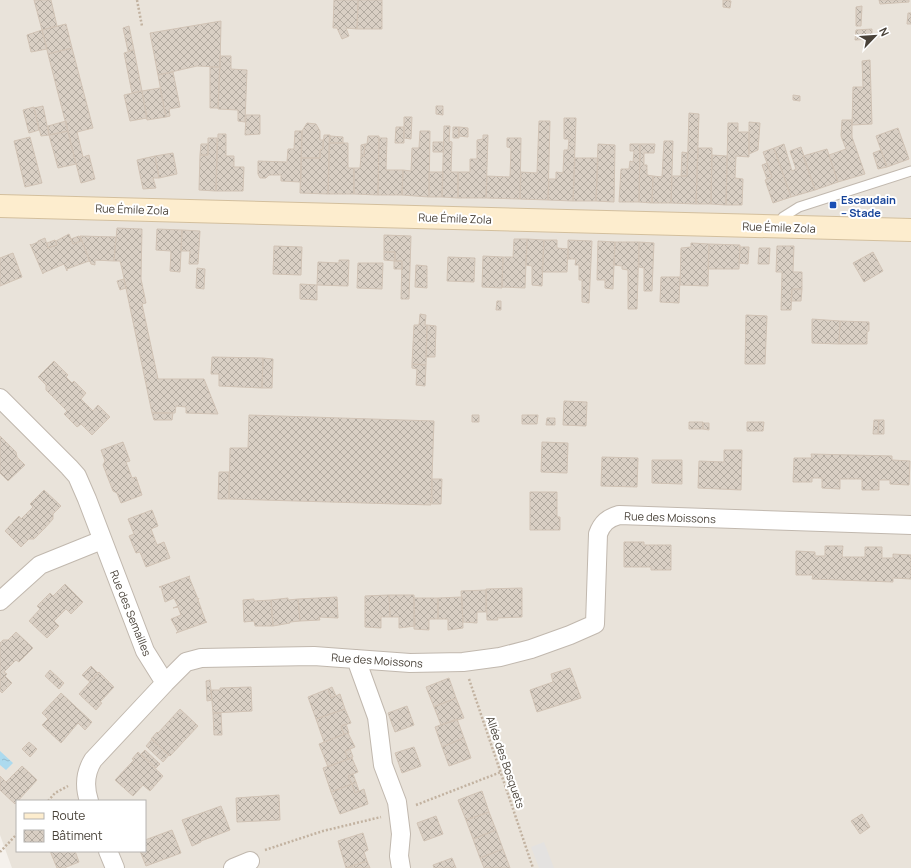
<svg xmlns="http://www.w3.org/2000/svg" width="911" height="868" viewBox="0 0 911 868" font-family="Manrope,sans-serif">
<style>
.residential{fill:#e9e3da;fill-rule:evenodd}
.parking{fill:#e4e2e0}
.water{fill:url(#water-ripples)}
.building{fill:url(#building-cross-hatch);stroke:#d1c3b5}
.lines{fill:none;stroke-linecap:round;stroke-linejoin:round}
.lane-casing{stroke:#c1b8ae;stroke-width:11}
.street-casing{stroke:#c1b8ae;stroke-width:20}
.secondary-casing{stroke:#d3bf9d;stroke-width:24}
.path{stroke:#c2b2a0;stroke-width:2.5;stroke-dasharray:2 2;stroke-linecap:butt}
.lane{stroke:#fff;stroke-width:9}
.street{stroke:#fff;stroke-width:18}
.secondary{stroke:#fdedce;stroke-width:22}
.transit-dot{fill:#1a4fb4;stroke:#fff;stroke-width:1.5}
.labels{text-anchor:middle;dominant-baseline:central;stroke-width:4;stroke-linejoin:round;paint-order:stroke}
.transit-label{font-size:11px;font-weight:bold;fill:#164399;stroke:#fff;text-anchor:start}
.street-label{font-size:11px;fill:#494239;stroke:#fff}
</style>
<defs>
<pattern id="water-ripples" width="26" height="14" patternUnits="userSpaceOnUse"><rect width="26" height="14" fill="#acdaee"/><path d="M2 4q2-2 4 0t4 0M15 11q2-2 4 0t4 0" fill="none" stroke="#96bccd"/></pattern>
<pattern id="building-cross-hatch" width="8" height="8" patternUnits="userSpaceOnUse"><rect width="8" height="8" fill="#d9cfc4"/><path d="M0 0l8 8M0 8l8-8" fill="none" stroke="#b2aaa0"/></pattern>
</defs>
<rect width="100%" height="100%" fill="#f5f1ec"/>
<path class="residential" d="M0,0H911V868H12L0,835ZM17,801H145V851H17Z"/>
<path class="parking" d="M544,842L554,868H539L531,847Z"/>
<path class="water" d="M0,751L13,763L6,770L0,765Z"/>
<path class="building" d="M34,0H51L57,26L42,30Z
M334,0H358L357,29L346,28L349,36L342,39L337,28H333Z
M358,0H382V29H357Z
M723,0L731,1L730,8L723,7Z
M879,0H909V2L880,4Z
M862,6L861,26H856V7Z
M908,13H911V24H907Z
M221,21L220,67L197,66L158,75L150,33Z
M66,24L72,48L48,54L42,30Z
M129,26L134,50L128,51L123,28Z
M872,29V39L855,40L856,30Z
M42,30L47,49L31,52L27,35Z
M72,48L93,128L77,132L83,157L89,155L95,179L81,183L48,54Z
M134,50L142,91L132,93L124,53Z
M220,56H231V69L247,70L245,122L238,121V110L218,109Z
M870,60L872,124L852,125L853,87H863L862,61Z
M210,67H220L218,108H210Z
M173,72L180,107L169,109L170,116L166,117L158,75Z
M160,88L166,117L147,120L142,91Z
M142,91L147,118L130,121L124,95Z
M793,95L800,96V101L793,100Z
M43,106L49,135L41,136L34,108Z
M436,106H443V115L436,114Z
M34,107L39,130L29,133L23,110Z
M689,113L699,114L696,204L671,203L672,176H687Z
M246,115H260V134L245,135Z
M404,117H412L411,139L404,138Z
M564,118H576L573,201L548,200L549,179H556V172L563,173L564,150H568L569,139H564Z
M842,120H852V137L865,174L838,182L829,155L846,149L841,136Z
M66,121L68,131L49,135L48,126Z
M539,121H550L548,200L520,199L521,172L537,173Z
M749,122L760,123L758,150L749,154Z
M307,123L316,124L320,131V140H323V149L320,150V158H301L302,131Z
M728,123H738V132H749V157L736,156L735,178L743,179L742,205H726Z
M444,126H450L449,141L452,142L451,172H458V198L442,197Z
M396,127H404V143H395Z
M453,127H459V138H453Z
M459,127L468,128V137L459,136Z
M898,128L909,159L887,167L876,136Z
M68,131L76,164L58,168L49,135Z
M295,131H302L301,182L281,181V175H269L266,178H260L258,174V161L287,162L288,149H294Z
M420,131H430L429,197L402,195L403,170L411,171L412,148H419Z
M218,134H226V156H234V167H244L243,191H216Z
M324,135H330L328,194L300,193L301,158H320V150L323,149Z
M483,135H488L486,198H458V172H470V159H477V140L483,139Z
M330,136L343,137V143H329Z
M368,136H379L378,195L354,194V168H360L361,156H364L365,144H367Z
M30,137L42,183L25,187L14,141Z
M208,138H217L216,191L199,190L200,155H208Z
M379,138H387L386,170H403L402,195H378Z
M507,138H521L520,199L486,198L487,176L510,177L511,148L507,147Z
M664,141H673L671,203H652L653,176L662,177Z
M433,142H444L443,152H433Z
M329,143H348V168H354V194H328Z
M201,144H208V155H200Z
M365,144L364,156H361V145Z
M598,144L615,145L614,202L596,201Z
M630,144H640L639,202H619L621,169H629L630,161L633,162L634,151H630Z
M640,144H655L654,153H644V165H647V175L653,176L652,203L639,202Z
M784,144L792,171L796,169L790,151L801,147L815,190L791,197L774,148Z
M698,148H712L711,204H696Z
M774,148L791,197L773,203L765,180L772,177L763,152Z
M827,149L838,182L815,190L803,156Z
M881,150L887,167L878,169L873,153Z
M682,152L688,153L687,176H681Z
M173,153L177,174L159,178L155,156Z
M712,155L727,156L726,205L711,204Z
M155,156L159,178H153L156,188L143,189L137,160Z
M575,158H598L596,201H573Z
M767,163L772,177L767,179L762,165Z
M429,172H443L442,197H429Z
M117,228L142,229L141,279L146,303L142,304L158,379H204L218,414L186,413V407L176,406L175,413H152L122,269L120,261H114Z
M157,229L182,230L180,272L170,271L171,251L156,250Z
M182,230L200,231L198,264H189L190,251H181Z
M69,234L73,244L81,241L80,236L90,262L89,261L67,269V271L64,264L43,273V274L30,244L31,245L38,242V241L45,238L48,248L57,245L55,240L56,241Z
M384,235L411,236L409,299H401L402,261H395V252H384Z
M79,236L81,241L73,244L71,239Z
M80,236L116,237L114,261L95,260V265L91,264Z
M514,239H527L525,288L502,287L503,257H513Z
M527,239L544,240L542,286L532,285V266L526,265Z
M55,240L57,245L48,248L47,243Z
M544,240H557V248L568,249L567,272H542Z
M568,240L592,241L589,303L582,302V280H579V265H575L576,259H568Z
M598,241L615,242L613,289L605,288V280H597Z
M615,242H639L637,309H628V270L622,269V266L614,265Z
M639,242L654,243L652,291H644V268L639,267Z
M691,243L709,244L708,286L680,285L681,248L691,247Z
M709,244L740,245L739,269H708Z
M274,246L302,247L301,275L273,274Z
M777,246H794L793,272H802V289H792L791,310H781L782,272H776Z
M740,247H749L748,264L739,263Z
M759,248H770L769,264H758Z
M384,252H395V261L384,260Z
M873,252L883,271L864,282L853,263Z
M13,253L22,277L0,286V258Z
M483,256L503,257L502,288L482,287Z
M448,257L475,258L474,282L447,281Z
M339,260H349L348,286L317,285L318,262L339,263Z
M394,261H402V269H394Z
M358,263H383L382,289L357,288Z
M416,265L427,266V288L415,287Z
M197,268L205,269L204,289L196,288Z
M661,277H680L679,303L660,302Z
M124,279L126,288L120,290L117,281Z
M300,284L317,285V300L300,299Z
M792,289H802L801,301H791Z
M497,301H501V310H496Z
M420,314L426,315L425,325H427L426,365L412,364L414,325H419Z
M746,315L767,316L765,364H745Z
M812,319L840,321L839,344L812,343Z
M840,321L869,322V331L867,332V344H839Z
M427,325L436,326L435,357H426Z
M212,357L263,358L262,388L219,386V374H211Z
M263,358L273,359L272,388H262Z
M54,361L68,375L66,377L72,383L74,381L86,393L81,399L93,411L98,405L110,417L92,435L81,424L77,427L64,414L67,411L46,390V385L38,377Z
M412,364L426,365L425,386L416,385L417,369L412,368Z
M564,401L587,402L586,426L563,425Z
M152,413H173L172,420H154Z
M249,415L434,421L431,505L229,499L230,448H248Z
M472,415H479V422H472Z
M522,415H538L537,424H522Z
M547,418H555V425H546Z
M874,420H879L878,434H873Z
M879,420H884V434H878Z
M689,422H703V429H689Z
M747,422H764L763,431H747Z
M703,423H709V430L703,429Z
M0,436L16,452L17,457L25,465L8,481L0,473Z
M123,442L130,461L126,462L132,478L136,477L142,495L121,503L117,493L113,491L103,465L105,461L101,450Z
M542,442L568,443L567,473L541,472Z
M724,450H742L741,490L698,488L699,461L724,462Z
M811,454L892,456V460L910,461L909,485L890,484V480H879V490H862V479H840V489L822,488V478H812V482H793L794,458H812Z
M602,457L638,458L637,487L601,486Z
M652,460H682V484L652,483Z
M219,472H229V499H218Z
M432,479H442L441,504H432Z
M44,490L61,506L53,514V519L44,529L34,539H29L21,547L5,531L19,516L21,519L33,507L30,504Z
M530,492H557V517H560V530H530Z
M152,510L158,526L151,529L157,545L164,542L170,558L146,567L140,552L136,553L129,536L134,534L128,519Z
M624,542H644V545H671V570H651V567H624Z
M825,546H843L842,557H865V547H882V558H893V554L911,555V579L893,578V582L812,579L813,575H796V551L815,552V556H825Z
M190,576L189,577L198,599L199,598L198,600L206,622H207L176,633L178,632L171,619L181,615L178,607L173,608L178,606L174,598L165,602L161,587H159Z
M65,584L83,602L71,614L66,609L54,621L59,626L47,638L29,621L40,609L37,606L50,593L53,596Z
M522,588V617L497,618L498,620H487L486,589Z
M486,590V612H477V623L463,622L461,591Z
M389,595L390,617H381V628L365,627V596Z
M389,595H414L415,626L399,628V617H390Z
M337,597L338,618L319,617L320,620L300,621L298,599Z
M462,597L463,628L448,630V619H438V598Z
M288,598V600L298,599L300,621L290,622V623L273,626L271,600Z
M414,598H438V619H429V630L414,629Z
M254,599V601L271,600L273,626H255L254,621L244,622L243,600Z
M16,632L33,648L19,662L16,660L4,672L7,674L0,681V643L3,640H8Z
M91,666L98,673L90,682L82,675Z
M570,668L581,698L537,712L530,690L553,682L551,674Z
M50,670L64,683L59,689L45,676Z
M99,672L114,687L100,702L102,703L96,710L79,694Z
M5,676L12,683L2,693L0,691V681Z
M449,678L456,698L434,707L426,687Z
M210,680L212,700L207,701L206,681Z
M251,687L252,711L213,713L211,690H220V688Z
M332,687L336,696L331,698L328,689Z
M328,689L331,698L340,694L345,709L316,719L308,697Z
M61,693L92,722L85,730L78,723L61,743L42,725L48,719L42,713Z
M456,698L464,718L441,725L434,707Z
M407,706L414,725L395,732L388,713Z
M180,709L198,726L170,756L151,739L157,732L158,733Z
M345,709L351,723L341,726L344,734L324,742L316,719Z
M213,713H221L222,735H214Z
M457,719L464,738L442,747L435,727Z
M346,724L349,733L344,734L341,726Z
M348,733L355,747L345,751L348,759L328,767L319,744Z
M464,738L471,758L449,766L442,747Z
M152,739L169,755L163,762L146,746Z
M29,742L37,749L30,757L22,749Z
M414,747L421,766L402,773L395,753Z
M350,749L353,757L348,759L345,751Z
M145,750L160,764L156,768L141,754Z
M138,752L163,776L150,791L143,785L133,796L115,780L134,760L132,759Z
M352,758L358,772L348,776L352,784L331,792L323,768Z
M22,766L37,780L15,804L0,790V776L6,782Z
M353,774L356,782L352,784L348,776Z
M356,782L359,791L355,793L352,784Z
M352,784L355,793L364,789L368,804L340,814L331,792Z
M482,791L489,812L466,820L458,800Z
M279,795L280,820L237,822L236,798Z
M221,806L230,830L201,841V842L192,846L182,820Z
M489,812L496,830L473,839L466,820Z
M862,814L870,827L860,834L851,821Z
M436,816L443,834L424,841L417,823Z
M172,830L181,853L146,866L140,851H145V840Z
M496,830L503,849L480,858L473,839Z
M363,833L368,850L364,852L367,861L346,868L338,841Z
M503,849L510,868H484L480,858Z
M50,851H75L79,862L64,868H57Z
M452,858L456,868H434L433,865Z
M367,861L370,868H346Z"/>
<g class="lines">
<defs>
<path id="lane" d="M778,226L783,217L799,207L911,171"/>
<path id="street" d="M0,398L69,467L77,476L87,499L145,651L165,683L93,760C85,773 84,786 89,801
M0,601L40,565L102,540
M356,659L377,717L383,765L397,802L401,834L399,856L401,868
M165,683L186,662L201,658L314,656L410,663L463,662L500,657L531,649L570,635L595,624L598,534C602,523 608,518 619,515L911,525
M108,851L115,868
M233,868L250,861"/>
<path id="secondary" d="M0,206L911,230"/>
</defs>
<use href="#lane" class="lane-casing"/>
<use href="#street" class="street-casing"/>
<use href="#secondary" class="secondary-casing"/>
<path class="path" d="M137,0L142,26
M469,679L533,868
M48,801L55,793L68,786
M416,805L501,772
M265,850L323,831L381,817
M0,852L17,834"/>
<use href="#lane" class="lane"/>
<use href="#street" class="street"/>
<use href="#secondary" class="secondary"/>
</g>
<rect class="transit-dot" x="829" y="201" width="8" height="8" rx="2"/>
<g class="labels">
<g class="transit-label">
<text x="841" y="199">Escaudain<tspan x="841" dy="13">– Stade</tspan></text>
</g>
<g class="street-label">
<text transform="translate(132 209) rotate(2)">Rue Émile Zola</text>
<text transform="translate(455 218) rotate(2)">Rue Émile Zola</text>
<text transform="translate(779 227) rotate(2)">Rue Émile Zola</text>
<text transform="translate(670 517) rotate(2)">Rue des Moissons</text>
<text transform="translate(131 613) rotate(68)">Rue des Semailles</text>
<text transform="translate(377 660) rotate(4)">Rue des Moissons</text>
<text transform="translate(506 762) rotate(71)">Allée des Bosquets</text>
</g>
</g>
<rect x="16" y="800" width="130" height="52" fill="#ffffff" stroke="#b6b3b0"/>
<rect x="24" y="813" width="20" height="6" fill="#fdedce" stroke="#b6b3b0"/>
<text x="52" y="820" font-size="12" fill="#494239">Route</text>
<rect x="24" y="830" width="20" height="12" fill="url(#building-cross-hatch)" stroke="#b6b3b0"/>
<text x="52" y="840" font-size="12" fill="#494239">Bâtiment</text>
<g transform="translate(875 36) rotate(65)" stroke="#ffffff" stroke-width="3" paint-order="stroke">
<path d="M0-3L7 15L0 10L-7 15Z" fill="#494239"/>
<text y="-6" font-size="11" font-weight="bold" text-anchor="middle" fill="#494239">N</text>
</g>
</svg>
